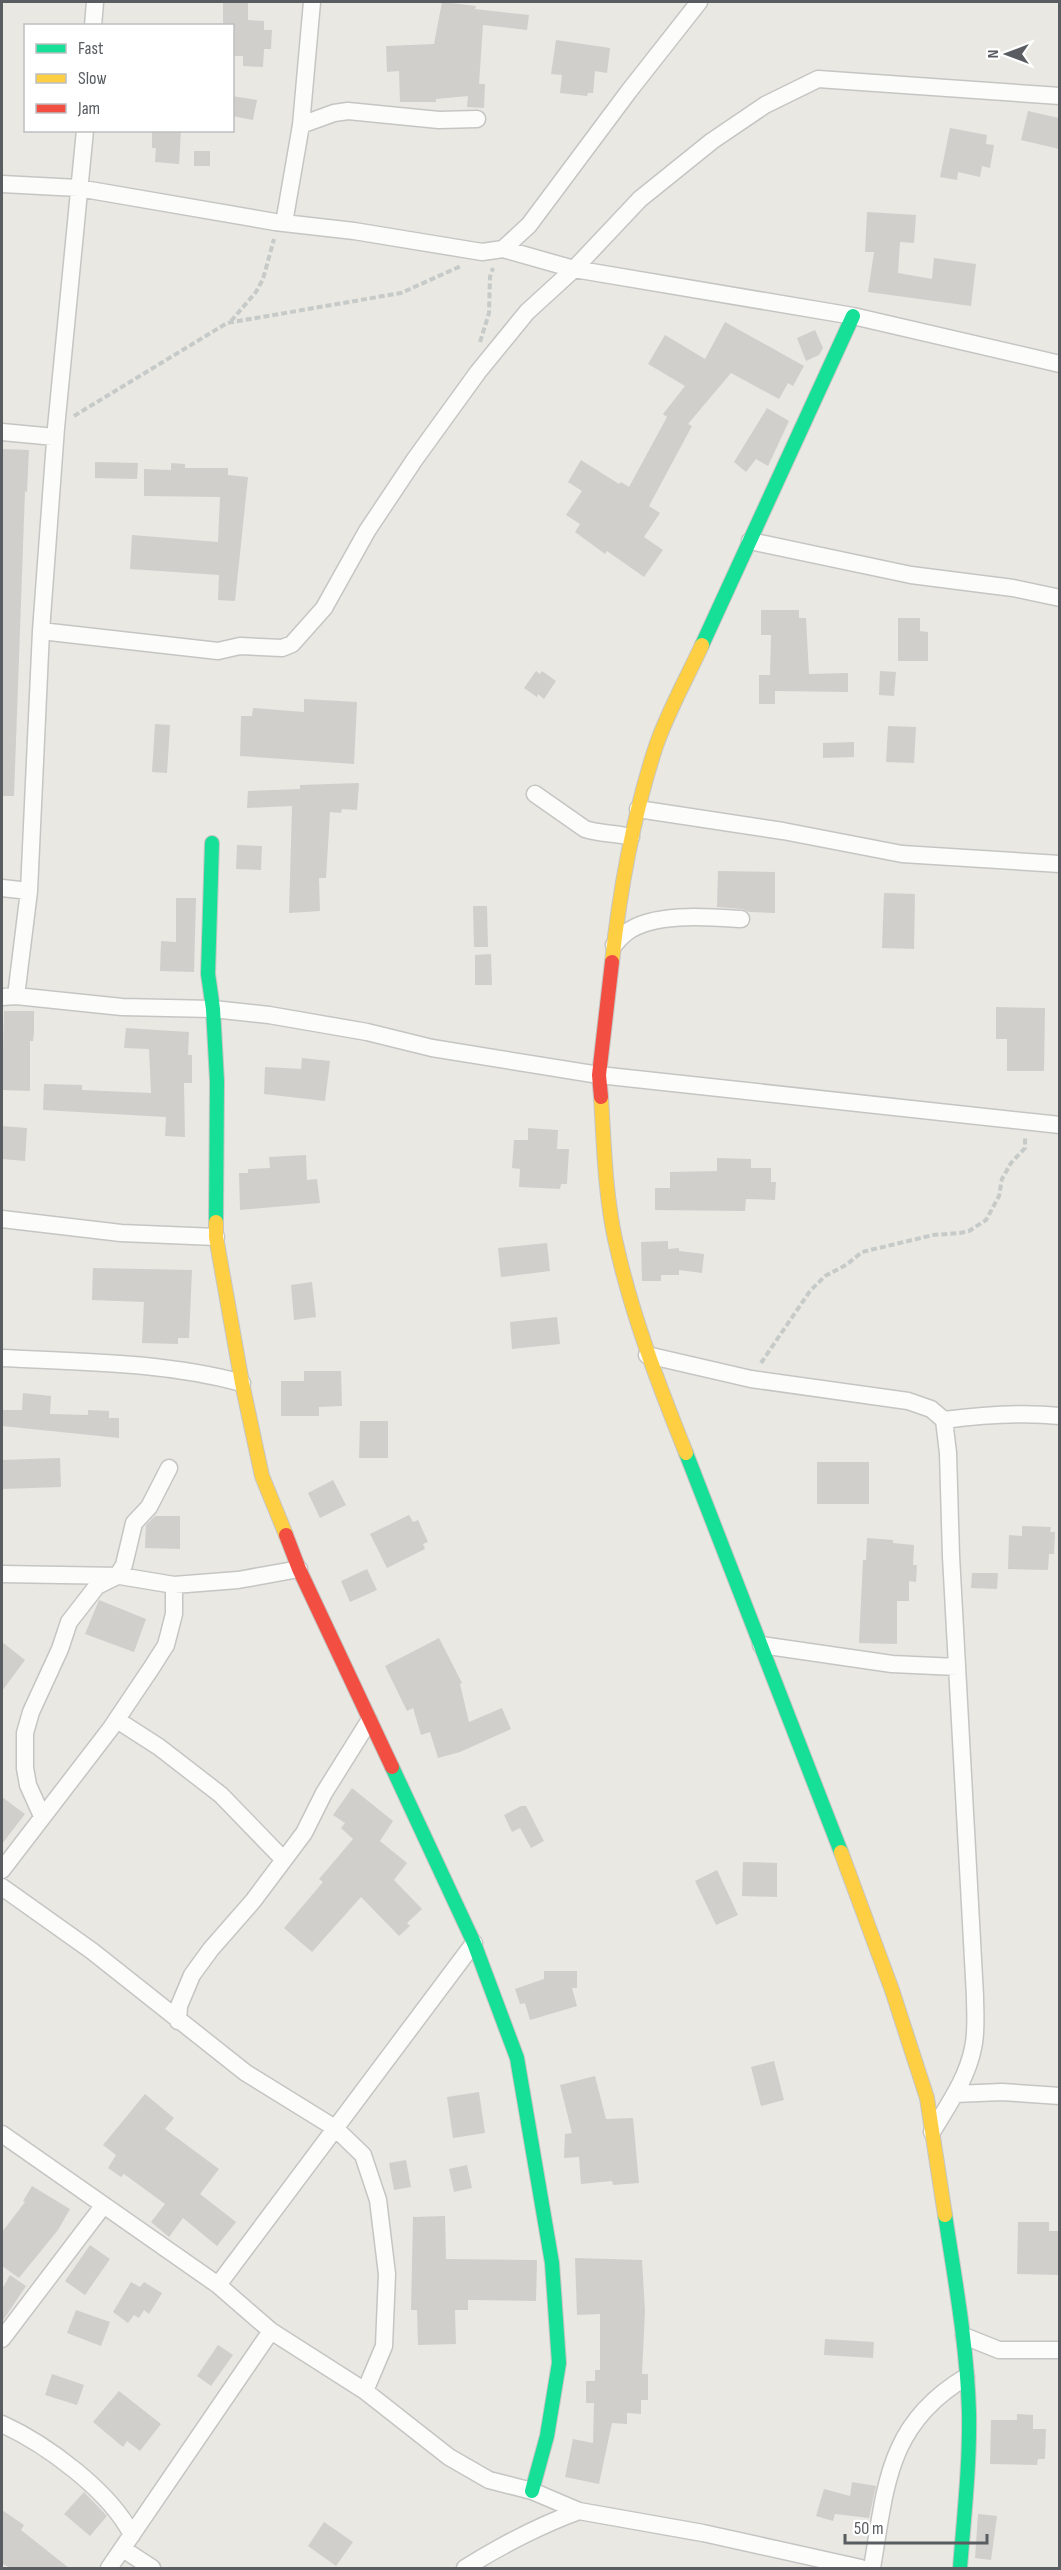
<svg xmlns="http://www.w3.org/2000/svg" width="1061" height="2570" viewBox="0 0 1061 2570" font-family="'Sofia Sans Condensed',sans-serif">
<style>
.building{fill:#d0cfcc}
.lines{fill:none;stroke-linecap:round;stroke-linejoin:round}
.street-casing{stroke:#c5c5c4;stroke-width:19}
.fast-casing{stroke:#c5c5c3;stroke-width:16}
.slow-casing{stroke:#c5c5c3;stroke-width:16}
.jam-casing{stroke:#c5c5c3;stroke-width:16}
.path{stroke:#c6cac8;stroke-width:4;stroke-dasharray:6 3;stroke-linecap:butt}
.street{stroke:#fcfcfb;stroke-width:16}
.fast{stroke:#16e098;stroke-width:14}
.slow{stroke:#ffcf43;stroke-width:14}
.jam{stroke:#f24e42;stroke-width:14}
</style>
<rect width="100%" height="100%" fill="#e9e8e3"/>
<path class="building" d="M223,2H248V20L264,21V30H272L271,49H264L263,67L243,66V56H232V26H223Z
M442,2L476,6L475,9L529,15L527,30L483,25L479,84H485L484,108L467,107L468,96L436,99V102H400L399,71L387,72L386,46L434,44Z
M556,40L610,48L607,73L595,71L593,93H588L587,96L560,93L562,75L551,74Z
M232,96L257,100L253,120L232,116Z
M1028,111L1059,118V149L1021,140Z
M950,128L987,135L986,144L994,145L990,168L982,166L980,177L958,172L957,180L940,177Z
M152,130H181L179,164L155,162L156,148H152Z
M194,151H210V166H194Z
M867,212L916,215L914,243L900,242L898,273L932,279L934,258L976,264L971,306L868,292L874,252H865Z
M725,322L804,366L793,386L788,383L779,399L731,373L688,424L692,426L649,506L660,513L644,537L663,550L644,577L607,551L605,554L575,532L580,524L566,515L582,491L568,482L581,460L619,484L621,482L629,487L667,417L663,414L685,386L648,364L665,335L705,359Z
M815,330L823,348L819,355L806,361L797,338Z
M767,408L789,421L768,466L756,459L746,472L734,462Z
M2,449L29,450L27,492L25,491L14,796H2Z
M95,462L138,463L137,479L95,478Z
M171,463L185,464V468H228V475L248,477L235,601L218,600L219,575L130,569L132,535L218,542L220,497L144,496V469L171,470Z
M761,610H799V618H806L809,674L848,673V692L775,691V704H759V675H770L771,635H761Z
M898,618H920V631L928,632V661H898Z
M536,671L540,674L542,671L556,681L544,699L538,694L537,697L524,688Z
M880,671L896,672L894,696L879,695Z
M304,699L357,702L354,764L240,756L241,716H252L253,708L304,712Z
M155,724L170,725L167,773L152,772Z
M888,726L916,727L914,763L886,762Z
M854,742V757L823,758V743Z
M359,783L357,810L342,809L341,813L330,812L326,878H319L320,911L289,913L292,806L247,808L248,791L300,789V785Z
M237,845L262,846L261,870L236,869Z
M718,871L775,872V913L749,912L742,909L717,907Z
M884,893L915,894L914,949L882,948Z
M176,898H196L194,972L160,971L161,941L176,942Z
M473,906H487L488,947H474Z
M491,954L492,985H475V955Z
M996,1007L1045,1008L1044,1071H1007V1039H996Z
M4,1011H34V1033L33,1041H30V1091L2,1090Z
M126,1028L189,1032L188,1055H192V1083H184L185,1137L165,1136L166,1117L43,1110L44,1084L82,1085V1090L151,1093L149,1049L124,1048Z
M302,1058L330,1061L325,1101L264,1094L265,1067L301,1069Z
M2,1126L27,1128L25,1161L2,1159Z
M528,1128L558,1130L557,1149H569L567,1184H561L560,1189L519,1187L520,1169L512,1168L514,1140H528Z
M306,1155L307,1180L317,1179L320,1203L240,1210L239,1173H248V1169L270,1168L269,1157Z
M717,1158L751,1159V1168H771V1182H776L775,1200L746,1199L745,1211L655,1210V1188H670V1172L717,1171Z
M668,1241V1249L679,1248V1251L704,1254L702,1273L679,1270V1275H661V1281H642L641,1242Z
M547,1243L550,1271L501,1277L498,1248Z
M93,1268L192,1270L189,1338H178V1344L142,1343L144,1302L92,1300Z
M312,1282L316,1317L294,1320L291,1285Z
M557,1317L560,1344L512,1349L510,1322Z
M304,1371H341L342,1406L319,1407V1416H281V1381H304Z
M23,1393L51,1396L50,1414L88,1415V1410L109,1411V1418H119V1438L2,1426V1410H22Z
M360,1421H388V1458H359Z
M60,1458L61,1487L2,1489V1460Z
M817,1462H869V1504H817Z
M333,1480L346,1505L320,1518L308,1493Z
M409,1515L413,1522L418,1520L428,1542L423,1544L425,1549L387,1568L370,1534Z
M155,1516H180V1549L145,1548L146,1525Z
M1022,1526L1051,1527L1050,1532H1055L1054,1554H1049L1048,1570L1008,1569L1009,1535L1022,1536Z
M867,1538L893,1540V1543L914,1545L913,1565H917L916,1582L909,1581V1601H897V1644L859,1643L863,1560H866Z
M367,1569L377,1590L350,1602L341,1581Z
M972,1573H998L997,1589L971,1588Z
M99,1600L146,1619L134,1652L85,1634Z
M439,1638L462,1683L460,1684L469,1722L502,1708L511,1729L460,1752L438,1758L430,1732L421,1735L413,1708L407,1711L385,1666Z
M2,1642L25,1660L2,1691Z
M352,1788L393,1821L380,1841L407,1863L394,1880L422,1909L407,1923L410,1926L399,1936L361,1897L312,1952L284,1928L323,1882L319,1879L353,1839L341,1828L345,1823L333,1815Z
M2,1797L25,1814L2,1844Z
M521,1806H526L544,1841L531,1848L520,1828L512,1832L504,1815Z
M743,1862L777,1863V1897L742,1896Z
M717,1870L738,1915L716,1925L695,1881Z
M544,1971H577V1988H572L577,2006L530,2020L525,2003L520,2004L515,1989L544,1979Z
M774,2061L784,2100L761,2106L751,2067Z
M595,2076L606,2119L633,2118L639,2183L613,2185L612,2181L581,2184L579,2157L564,2158L565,2134L572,2133L560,2085Z
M479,2092L485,2133L453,2138L447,2097Z
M145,2094L174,2118L165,2129L219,2169L200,2194L236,2222L217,2246L183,2218L169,2237L151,2222L165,2204L124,2174L121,2177L108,2168L116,2155L103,2145Z
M406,2160L411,2187L394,2190L389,2163Z
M467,2165L472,2188L454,2192L449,2169Z
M32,2186L70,2209L58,2230L19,2278L2,2266V2232L25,2202L23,2201Z
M445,2216L446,2259L537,2260L536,2301L468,2300V2310H455L456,2344L418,2345L417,2310H411L413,2217Z
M1018,2222H1049V2231H1059V2275L1017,2274Z
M90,2245L110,2259L85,2295L65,2281Z
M575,2258L642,2260L645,2311L642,2374H648V2400H641V2414L627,2413V2424L612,2423L599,2484L565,2477L573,2439L593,2443L594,2403H586V2381H595V2370H600V2314L577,2315Z
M10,2275L26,2286L2,2322V2289Z
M131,2282L140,2287L144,2282L162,2293L149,2314L144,2310L139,2318L134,2315L128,2323L113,2312Z
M76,2310L110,2322L101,2346L67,2333Z
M825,2339L874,2342L873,2358L824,2355Z
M218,2345L233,2355L211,2386L197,2376Z
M52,2374L84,2385L77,2405L45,2395Z
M119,2391L161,2424L140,2451L127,2441L123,2447L93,2422Z
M1017,2414L1033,2415V2429H1046L1045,2459H1038L1037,2465L990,2464L991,2420H1017Z
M852,2482L876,2486L869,2518L835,2514L833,2521L816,2516L824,2489L850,2496Z
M84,2492L107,2516L90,2536L64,2514Z
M2,2510L24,2525L21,2530L69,2568H11L2,2564Z
M978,2514L997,2516L991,2560L975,2558Z
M324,2522L353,2542L336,2566L308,2546Z"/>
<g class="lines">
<defs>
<path id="street" d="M93,26L95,2
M301,125L334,113L348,111L439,120L477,119
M2,184L78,188L275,222L354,231L482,252L503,249L574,269L853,316L1060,364
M284,223L301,125L312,2
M503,249L529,225L629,91L699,2
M2,432L55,437
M750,541L911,575L1013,588L1060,598
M41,631L218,651L240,646L282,648L292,644L324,608L367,531L415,459L478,372L527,312L574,269L640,199L712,141L765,105L818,79L1060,96
M535,794L585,829C600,834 616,833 631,837
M638,809L783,831L902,854L1060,864
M2,888L29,891
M614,945C618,940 623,935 627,932C654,912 710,917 741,919
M16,996L29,891L41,631L56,428L85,130
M2,997L16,996L122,1007L213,1009L269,1015L367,1032L432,1048L599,1075L1060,1125
M2,1219L121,1233L216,1237
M647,1355L751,1379L908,1401L931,1409L944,1420L948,1453L951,1556L975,1996C975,2013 977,2031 973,2048C967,2079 948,2105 932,2132
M2,1358C82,1362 164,1362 242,1383
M944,1420C982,1415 1022,1412 1060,1416
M2,1574L120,1576L174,1585L238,1580L299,1569
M761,1645L892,1664L957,1667
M117,1720L159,1747L221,1795L284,1860
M42,1816L28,1785L25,1768V1733L31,1712L60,1649L69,1622L97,1586L117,1576L124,1565L134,1523L149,1507L169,1468
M2,1870L111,1728L152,1667L166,1645L174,1614V1585
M2,1887L92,1951L246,2073L335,2128L363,2155L378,2200L387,2274L384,2346L365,2391
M178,2021L179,2006L192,1975L211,1949L253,1901L304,1833L324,1793L369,1721
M955,2094L1002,2092L1060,2096
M2,2134L218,2285L271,2331L365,2391L449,2457L489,2480L532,2491L579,2511L703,2533L861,2568
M218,2285L474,1943
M964,2336L999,2350H1060
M2,2339L103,2206
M2,2424C46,2444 110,2491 132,2535
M123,2549L152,2568
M109,2568L271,2331
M465,2568C502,2545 538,2526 579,2511
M872,2568C886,2486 887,2424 966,2377"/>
<path id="fast" d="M702,645L853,316
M212,843L208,974L213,1009L217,1081L216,1222
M686,1453L841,1852
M392,1767L474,1943L517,2058L552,2263L559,2363L547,2436L532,2491
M945,2215C955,2280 967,2345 969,2412C970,2464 964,2516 960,2568"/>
<path id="slow" d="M612,962C620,889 633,816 656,746C668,711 687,678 702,645
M601,1097C604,1144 605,1193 615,1239C631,1313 658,1383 686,1453
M216,1222V1237L242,1383L262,1476L286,1535
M841,1852L892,1990L927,2098L945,2215"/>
<path id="jam" d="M601,1097L599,1075L612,962
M286,1535L299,1569L392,1767"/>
</defs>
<use href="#street" class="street-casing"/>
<use href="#fast" class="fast-casing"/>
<use href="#slow" class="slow-casing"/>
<use href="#jam" class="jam-casing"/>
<path class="path" d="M231,321L256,292L263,279L274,239
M480,342L489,313L490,277L493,268
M74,416L227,323L401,293L461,266
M761,1363L810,1291L825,1276L846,1265L862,1252L933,1235L960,1233L969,1231L986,1220L999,1196L1002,1179L1011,1163L1025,1148V1138"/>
<use href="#street" class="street"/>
<use href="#fast" class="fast"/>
<use href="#slow" class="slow"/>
<use href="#jam" class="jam"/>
</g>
<rect width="1061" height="2570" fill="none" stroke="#595d61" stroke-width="6"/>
<rect x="24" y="24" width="210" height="108" fill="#ffffff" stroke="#bdbec0" stroke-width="1.5"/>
<rect x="36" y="44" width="30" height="9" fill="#16e098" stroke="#bdbec0" stroke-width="1.5"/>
<text x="78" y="54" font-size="18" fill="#595d61">Fast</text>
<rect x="36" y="74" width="30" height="9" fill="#ffcf43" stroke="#bdbec0" stroke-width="1.5"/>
<text x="78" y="84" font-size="18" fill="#595d61">Slow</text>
<rect x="36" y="104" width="30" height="9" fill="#f24e42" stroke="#bdbec0" stroke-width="1.5"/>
<text x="78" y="114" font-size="18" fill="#595d61">Jam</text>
<g transform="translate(1007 54) rotate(270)" stroke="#ffffff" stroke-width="4.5" paint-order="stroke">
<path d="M0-4.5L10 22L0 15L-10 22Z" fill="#595d61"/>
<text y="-9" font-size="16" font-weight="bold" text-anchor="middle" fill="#595d61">N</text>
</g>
<path d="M845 2534v9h142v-9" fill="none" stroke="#595d61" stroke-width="3"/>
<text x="854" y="2534" font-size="18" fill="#595d61" stroke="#ffffff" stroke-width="4.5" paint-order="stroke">50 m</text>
</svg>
